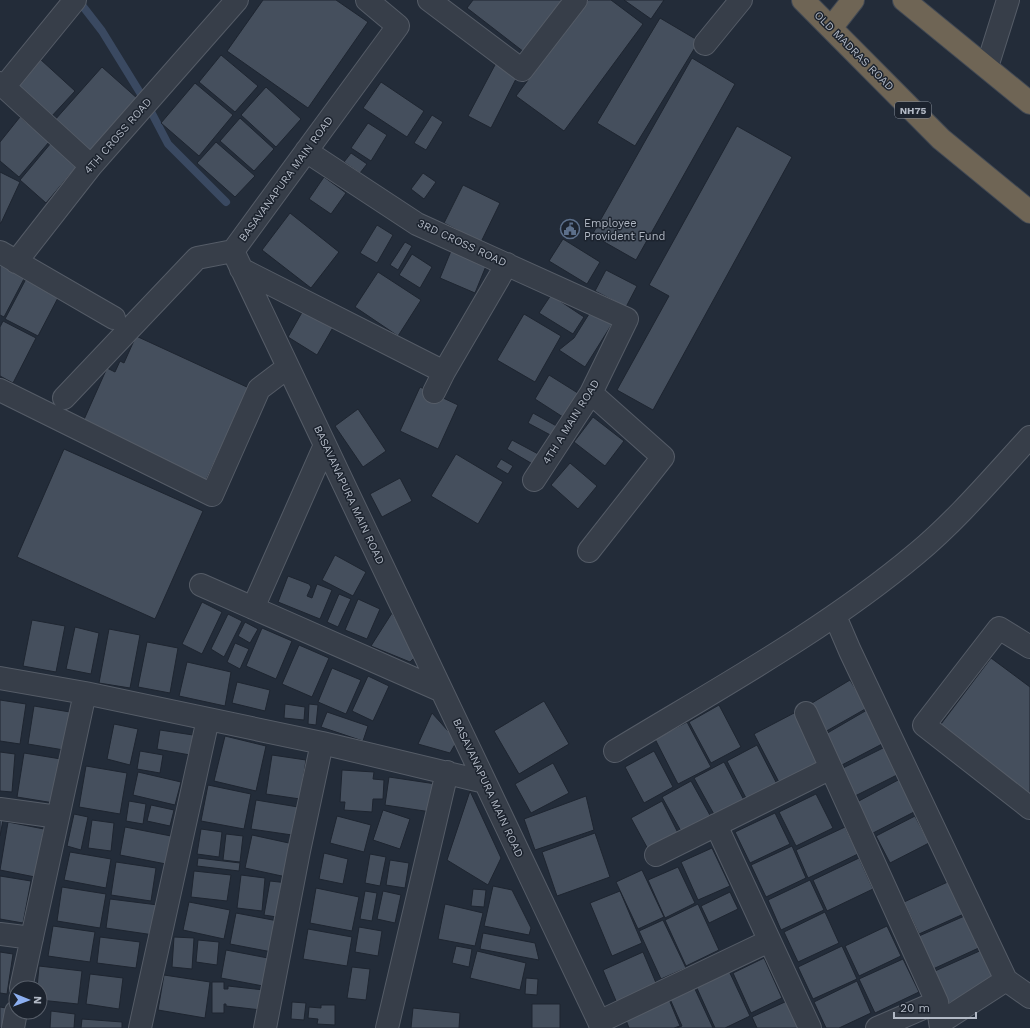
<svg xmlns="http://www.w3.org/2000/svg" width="1030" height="1028" viewBox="0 0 1030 1028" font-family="'Work Sans',sans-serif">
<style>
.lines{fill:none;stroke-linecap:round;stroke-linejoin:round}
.stream{stroke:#3a4961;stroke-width:8}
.building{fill:#454f5d;stroke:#1e2530}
.minor-casing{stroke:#555c67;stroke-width:24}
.highway-casing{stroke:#424954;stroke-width:24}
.minor{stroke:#373e49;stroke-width:22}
.highway{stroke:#6f6555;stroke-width:22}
.labels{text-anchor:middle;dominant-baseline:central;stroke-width:3;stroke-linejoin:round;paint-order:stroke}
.shield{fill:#1c232e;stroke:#858c98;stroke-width:1}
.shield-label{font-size:10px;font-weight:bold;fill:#b2b9c5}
.street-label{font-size:11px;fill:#b2b9c5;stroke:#1c232e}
.poi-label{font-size:11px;fill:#b2b9c5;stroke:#1c232e;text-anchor:start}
</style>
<rect width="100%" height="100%" fill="#232c39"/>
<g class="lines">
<path class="stream" d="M78,0L102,31L147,104L168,144L226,202"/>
</g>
<path class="building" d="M263,0H336L368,22L308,108L227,51Z
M473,0H564L524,52L467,8Z
M588,0H611L643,24L564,131L516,96Z
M624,0H664L651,19Z
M660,18L699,41L635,146L597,123Z
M221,55L258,86L235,112L199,82Z
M692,58L735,84L636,260L592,235Z
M40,59L75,91L50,118L16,87Z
M496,63L518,75L491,128L468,116Z
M102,67L138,99L89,153L54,121Z
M381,82L424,111L407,137L363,108Z
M195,83L233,115L199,156L161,123Z
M266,87L301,119L276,147L241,115Z
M432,115L443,122L426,150L414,143Z
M20,117L49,142L19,177L0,161V142Z
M240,118L274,149L254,171L220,141Z
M368,123L387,135L371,161L351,148Z
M737,126L792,157L653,410L617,390L669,296L649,285Z
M216,142L255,176L235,197L197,163Z
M51,143L77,166L46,203L20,180Z
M351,153L367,164L360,173L344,162Z
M0,172L20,182L1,223H0Z
M423,173L436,182L424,199L411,189Z
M324,177L346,193L331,214L309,199Z
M463,185L500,203L481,242L444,223Z
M290,213L339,252L311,288L262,250Z
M377,225L393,235L377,263L360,253Z
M563,239L600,262L587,284L549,261Z
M405,242L412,246L398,270L390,265Z
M451,251L486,266L475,293L440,278Z
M412,254L432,267L420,288L399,275Z
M0,261L26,275L4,317L0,315Z
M606,270L637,286L626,307L595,291Z
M378,272L421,300L398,336L355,307Z
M27,277L60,294L38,336L5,319Z
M551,295L584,317L573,334L539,313Z
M305,307L335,324L317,355L288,337Z
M524,314L561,336L535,382L497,360Z
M589,314L612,324L585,367L559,350L574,338Z
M3,321L36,338L13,383L0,376V327Z
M136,336L249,388L205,482L82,424L107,368L115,372L120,361L124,363Z
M549,375L581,395L566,419L535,399Z
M420,387L458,405L438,449L400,431Z
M358,409L386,451L363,467L335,426Z
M533,413L562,429L556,438L528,423Z
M593,417L624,441L605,466L574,442Z
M512,440L542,456L536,466L507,449Z
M64,449L203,511L155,619L17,557Z
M456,454L503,482L478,524L431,496Z
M501,459L513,466L508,474L496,467Z
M570,463L597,486L578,509L551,485Z
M400,478L412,501L382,517L370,494Z
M335,555L366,572L353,596L322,580Z
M288,576L309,584L311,587L307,596L312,598L317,584L332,590L320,619L278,602Z
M339,594L351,599L338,627L327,622Z
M358,599L380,609L367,639L345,630Z
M202,602L222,612L202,654L182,644Z
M392,613L416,656L410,662L371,646Z
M228,614L242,621L224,657L211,649Z
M32,620L65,626L56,672L23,666Z
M245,622L258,629L250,643L238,636Z
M75,627L99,633L91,674L66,669Z
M262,628L292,641L276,679L246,666Z
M109,629L140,635L130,688L99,683Z
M147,642L178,648L170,693L138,687Z
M235,643L249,649L240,669L227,662Z
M299,645L329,658L312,697L282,684Z
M991,658L1030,687V799L938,728Z
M187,662L231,672L225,706L179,696Z
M332,668L361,680L346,714L318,702Z
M368,676L389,686L373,721L352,711Z
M850,680L867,708L823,733L807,706Z
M237,682L270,690L265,711L232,703Z
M0,700L26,704L20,744L0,741Z
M544,701L569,744L519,774L494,731Z
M285,704L305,707L304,720L284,718Z
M309,704L318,705L316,725L308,724Z
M719,705L741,747L711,763L689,722Z
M34,706L70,712L64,750L28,744Z
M867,710L884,743L840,766L824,735Z
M327,712L368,726L363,741L321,727Z
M796,712L822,764L781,786L754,734Z
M432,713L457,741L450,753L418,744Z
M687,722L711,767L678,784L655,739Z
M114,724L138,729L130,765L107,759Z
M160,730L193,735L190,755L157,749Z
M225,736L266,746L256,791L214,781Z
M757,745L778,786L748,802L727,761Z
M885,747L899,774L855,796L841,769Z
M140,751L163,755L160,773L137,769Z
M654,751L673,787L644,803L625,767Z
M0,752L15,754L12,792L0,791Z
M24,753L61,759L54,803L17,797Z
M272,755L306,760L300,799L266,794Z
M724,762L745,802L716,818L694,778Z
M553,763L569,793L531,813L515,784Z
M86,766L127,773L120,814L79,807Z
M342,770L374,772L373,779L384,780L383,799H373L372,812L344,810L345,802H340Z
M138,772L181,782L175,805L133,795Z
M389,777L436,784L431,812L385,805Z
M900,779L916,811L873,833L857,802Z
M691,781L711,817L682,833L662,797Z
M208,785L251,794L244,829L201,821Z
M470,791L501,858L488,885L447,860Z
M816,794L833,828L796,846L779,812Z
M586,796L594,830L535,850L524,819Z
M256,800L304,808L299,836L251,829Z
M129,801L146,804L143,824L126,821Z
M662,801L679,835L649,851L631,818Z
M151,805L174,810L170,826L147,821Z
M383,810L410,819L400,849L373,840Z
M775,813L790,844L750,863L735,832Z
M74,814L88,817L81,850L67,846Z
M337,816L371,825L364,852L330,843Z
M915,816L929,843L890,863L876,836Z
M0,819L3,820L0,836Z
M92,820L114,823L111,851L88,848Z
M8,822L44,829L35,877L0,870Z
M125,827L171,836L166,864L120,855Z
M845,827L858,854L808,878L796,850Z
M201,829L222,832L219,857L197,854Z
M595,833L610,877L557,896L542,852Z
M226,834L243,836L240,862L223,860Z
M252,835L298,845L291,878L245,868Z
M792,846L806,878L766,897L751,865Z
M712,848L730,886L698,900L681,862Z
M70,852L111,859L106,888L64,880Z
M324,853L348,859L343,884L319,879Z
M370,854L386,857L380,886L365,883Z
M198,858L240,863L239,871L197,866Z
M859,858L873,889L827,911L813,880Z
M390,860L409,863L405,888L386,885Z
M116,862L156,868L151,901L111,895Z
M678,867L695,903L665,918L648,880Z
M642,870L664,917L638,929L616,882Z
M194,871L231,875L227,901L191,897Z
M241,875L265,878L262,911L237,908Z
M0,876L31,881L23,923L0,919Z
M810,880L824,910L781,930L768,900Z
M952,880L966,913L919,934L904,902Z
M270,881L288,883L283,918L264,915Z
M493,886L512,890L531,928L529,935L484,926Z
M62,887L106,894L100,928L57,921Z
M316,888L359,897L352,931L310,923Z
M473,889L486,890L484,907L471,906Z
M365,891L377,893L372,921L360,919Z
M383,891L401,895L395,923L377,919Z
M620,891L642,943L612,956L590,903Z
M730,892L738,909L709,923L701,906Z
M110,899L158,905L154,935L106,928Z
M189,902L230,910L224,939L183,930Z
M445,904L483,913L475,946L438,939Z
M698,904L719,950L686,966L665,920Z
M825,912L839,943L798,962L784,932Z
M236,913L278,921L272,952L230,944Z
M969,914L983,946L933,969L919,936Z
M663,920L686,968L661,979L639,931Z
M53,926L95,932L90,962L48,956Z
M887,926L901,956L859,976L845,946Z
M359,927L382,931L378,956L355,952Z
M308,929L352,937L347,966L303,959Z
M483,933L535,943L539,960L480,949Z
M100,937L140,942L136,968L97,963Z
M174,937L194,938L192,969L172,967Z
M198,940L219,942L217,965L196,962Z
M456,946L472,949L469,967L452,963Z
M842,946L857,979L813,999L798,967Z
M984,949L998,981L949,1003L935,971Z
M226,950L268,958L263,986L221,978Z
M477,951L526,963L520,990L470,978Z
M0,952L13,954L7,994L0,993Z
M643,952L659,990L619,1008L603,970Z
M764,958L782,998L751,1013L733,973Z
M903,959L919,992L875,1013L859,979Z
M39,966L82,971L78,1004L40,1000V988H37Z
M352,967L370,969L366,1000L347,998Z
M729,971L750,1016L725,1028H715L696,986Z
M90,974L123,978L119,1009L86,1004Z
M164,975L210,982L205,1018L158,1010Z
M526,978L538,979L537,995L525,994Z
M857,981L871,1013L839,1028H826L814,1002Z
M212,982H224V989H228V986L264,990L261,1010L226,1006V1004H224V1013H212Z
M694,987L713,1028H677L682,1026L670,999Z
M668,997L680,1026L674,1028H629L624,1015Z
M787,1001L799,1028H757L752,1017Z
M292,1002L306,1003L304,1020L291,1019Z
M532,1004H560V1028H532Z
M321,1005H335V1025L317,1024L318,1019L308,1018L309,1007L321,1008Z
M0,1007L6,1008L4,1028H0Z
M413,1008L460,1013L459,1028H411Z
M51,1011L75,1014L74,1028H50Z
M82,1019L122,1022V1028H81Z"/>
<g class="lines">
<defs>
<path id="minor" d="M367,0L398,26L233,251L602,1028
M429,0L522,70L576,0
M705,44L741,0
M987,67L1008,0
M0,83L91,166
M4,87L75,0
M306,151L417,224L627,319L591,393L534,480
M0,252L114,318
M16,262L91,166L237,0
M241,269L444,372L507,264
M0,390L212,495L259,389L288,367
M434,392L444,372
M64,398L197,258L233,251
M589,551L663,457L591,393
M201,585L442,691
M253,608L325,445
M835,616L850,651L1006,980L941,1022
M1030,647L999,628L924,725L1030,808
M0,678L85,693L322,743L485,782
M806,713L937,1002L941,1028
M615,751C717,689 824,631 916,554C958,519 993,477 1030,437
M0,809L58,817
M716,825L810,1028
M656,855L831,768
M0,934L32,938
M1006,980L1030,997
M21,988L85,693
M599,1022L769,941
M13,1028L16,1012
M140,1028L208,719
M265,1028L299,851L322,743
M387,1028L447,772
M877,1028L937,1002"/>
<path id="highway" d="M803,0L941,139L1030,212
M904,0L1030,103
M831,28L853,0"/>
</defs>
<use href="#minor" class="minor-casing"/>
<use href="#highway" class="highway-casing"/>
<use href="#minor" class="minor"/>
<use href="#highway" class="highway"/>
</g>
<defs>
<symbol id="civic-ring" viewBox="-11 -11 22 22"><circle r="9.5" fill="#1c232e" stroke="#5c6f8a" stroke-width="1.5"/><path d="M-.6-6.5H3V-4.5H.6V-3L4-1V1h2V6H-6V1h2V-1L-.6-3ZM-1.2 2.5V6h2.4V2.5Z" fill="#5c6f8a"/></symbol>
</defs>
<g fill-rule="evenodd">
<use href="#civic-ring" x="559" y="218" width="22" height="22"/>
</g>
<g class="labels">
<rect class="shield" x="895" y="102" width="36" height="16" rx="3"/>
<g class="shield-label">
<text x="913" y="110">NH75</text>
</g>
<g class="street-label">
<text transform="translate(854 51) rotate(45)">OLD MADRAS ROAD</text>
<text transform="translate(118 136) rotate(-49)">4TH CROSS ROAD</text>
<text transform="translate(286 179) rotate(-54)">BASAVANAPURA MAIN ROAD</text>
<text transform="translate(462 243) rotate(25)">3RD CROSS ROAD</text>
<text transform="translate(571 422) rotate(-58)">4TH A MAIN ROAD</text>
<text transform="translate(349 495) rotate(65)">BASAVANAPURA MAIN ROAD</text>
<text transform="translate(488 788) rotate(65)">BASAVANAPURA MAIN ROAD</text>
</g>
<g class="poi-label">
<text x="584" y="223">Employee<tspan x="584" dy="13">Provident Fund</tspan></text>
</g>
</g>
<g transform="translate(28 1000) rotate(91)"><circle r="19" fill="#1c232e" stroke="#585f6a"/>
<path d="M0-3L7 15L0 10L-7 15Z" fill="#8caff0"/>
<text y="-6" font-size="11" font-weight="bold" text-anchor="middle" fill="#b2b9c5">N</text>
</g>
<path d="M894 1012v6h82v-6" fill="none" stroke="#b2b9c5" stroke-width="2"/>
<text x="900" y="1012" font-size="12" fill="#b2b9c5" stroke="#1c232e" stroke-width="3" paint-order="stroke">20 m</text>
</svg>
